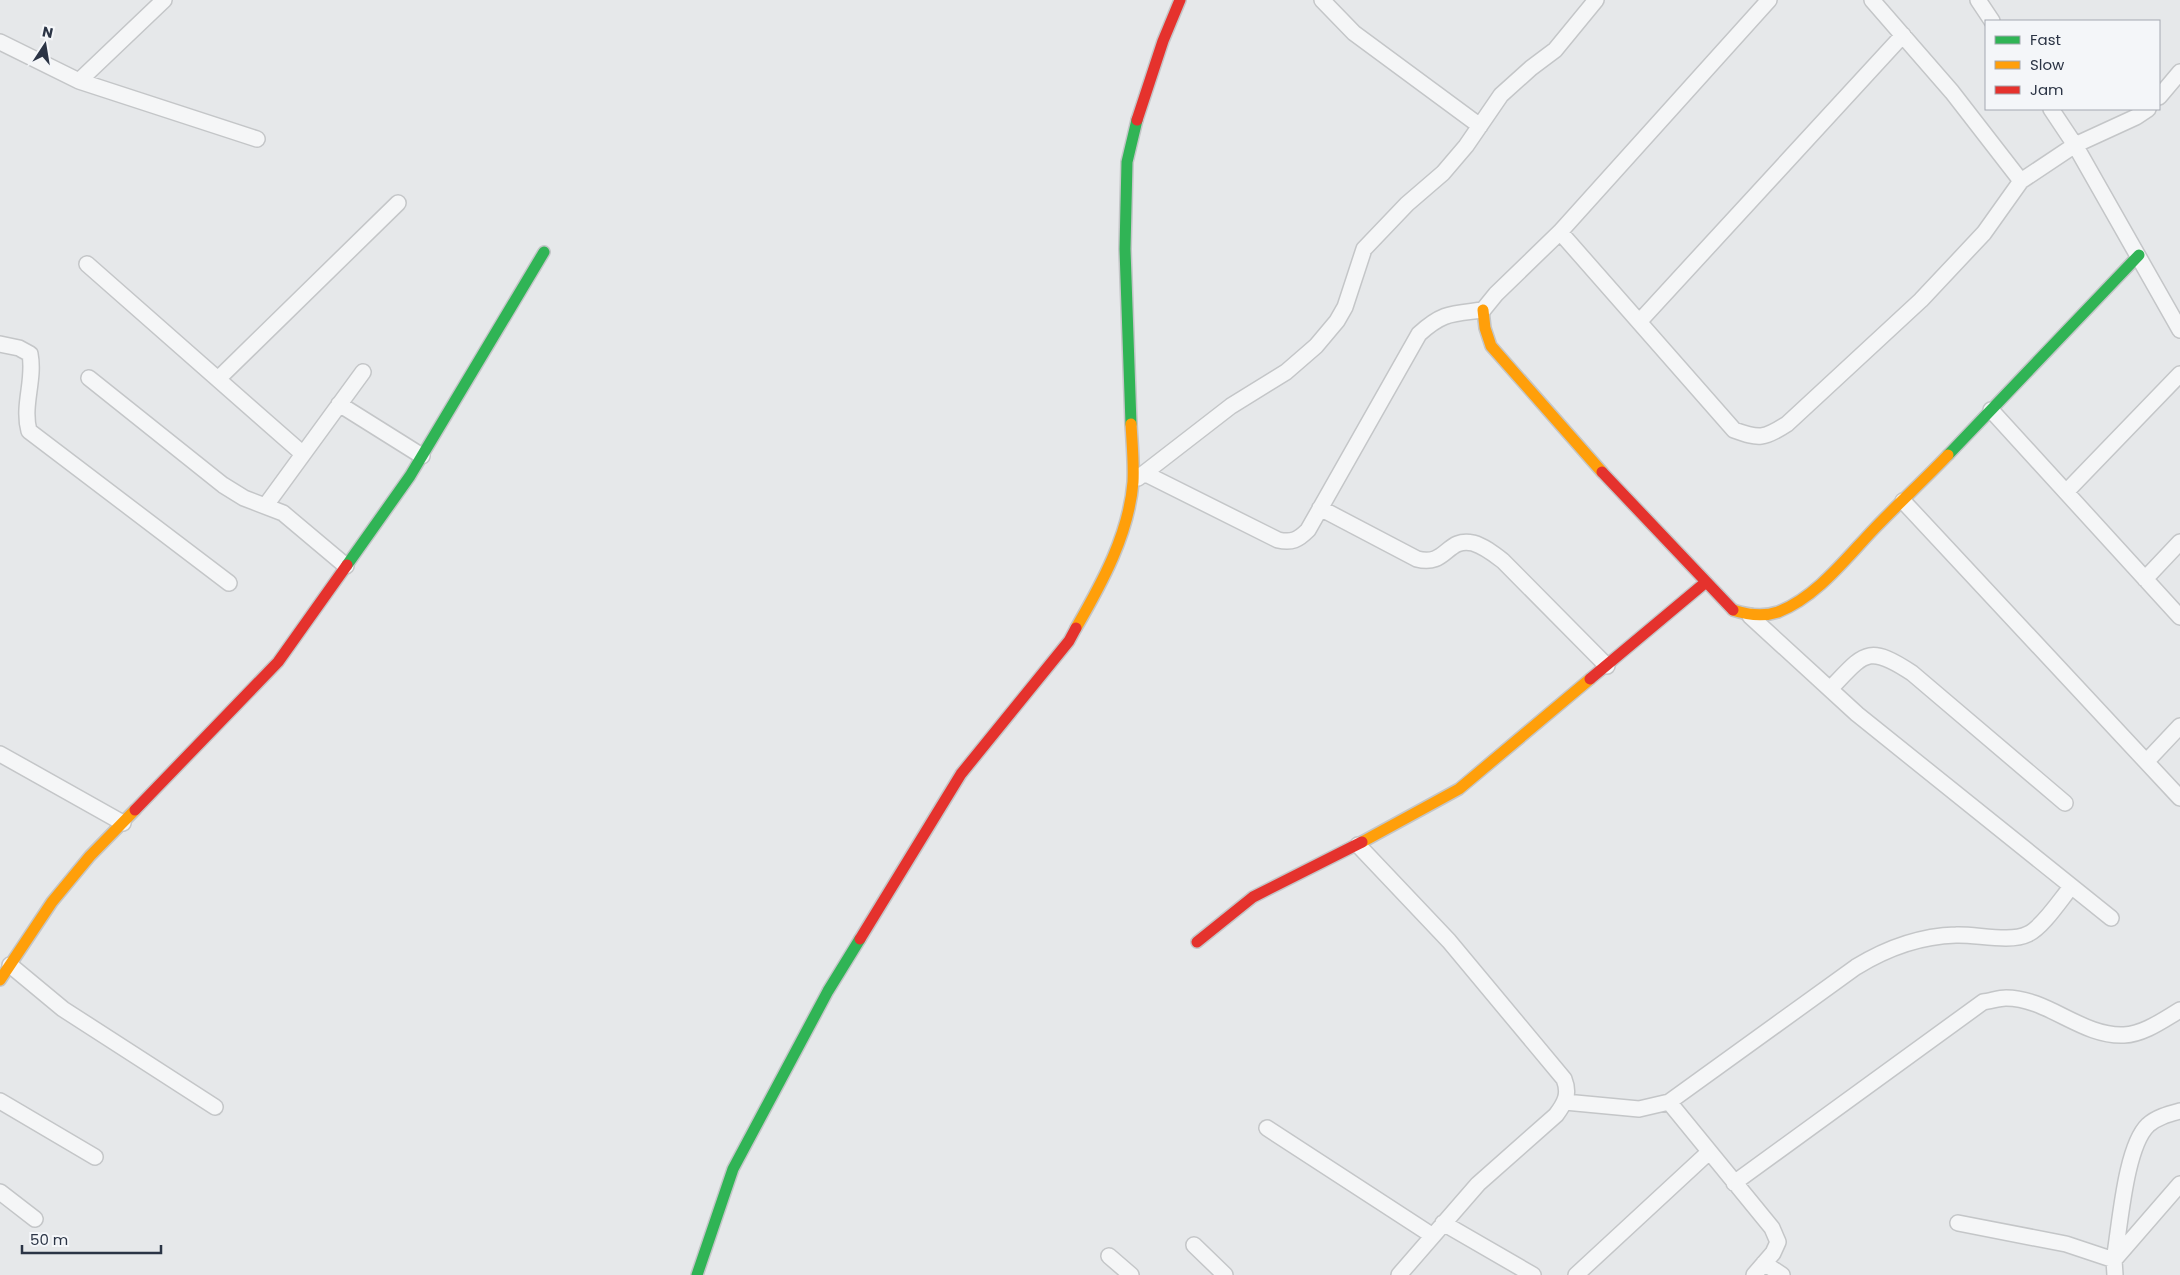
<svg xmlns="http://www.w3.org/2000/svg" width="2180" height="1275" viewBox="0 0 2180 1275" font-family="Poppins,sans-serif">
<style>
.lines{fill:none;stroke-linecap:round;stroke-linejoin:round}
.street-casing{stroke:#c4c6c8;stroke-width:18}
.fast-casing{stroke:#c4c6c8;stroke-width:14}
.slow-casing{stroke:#c4c6c8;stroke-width:14}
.jam-casing{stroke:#c4c6c8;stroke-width:14}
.street{stroke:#f5f6f7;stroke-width:15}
.fast{stroke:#30b455;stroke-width:11}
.slow{stroke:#ff9f0a;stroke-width:11}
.jam{stroke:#e5322d;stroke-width:11}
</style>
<rect width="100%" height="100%" fill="#e6e8ea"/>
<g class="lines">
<defs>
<path id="street" d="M1322,0L1354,33L1480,126
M1872,0L1952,92L2021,181
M1978,0L1992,21
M0,42L79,81L257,139
M79,81L164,0
M2159,97L2180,72
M2051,109L2075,145L2180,330
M1560,232L1734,430C1759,439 1764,439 1787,424L1921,300L1984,233L2021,181L2075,145L2136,117L2148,109
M87,264L303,454
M1639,322L1903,35
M0,344L19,348L30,354C35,380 22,405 29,431L229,583
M89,378L223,485L244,498L283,513L346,566
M218,379L398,203
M339,404L422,456
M1991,410L2180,617
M1144,473L1278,540C1292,543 1298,540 1308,530L1419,334C1443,312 1452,314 1483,310L1496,294L1560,232L1769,0
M1138,478L1231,406L1286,372L1316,346L1337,321L1345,307L1364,249L1407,204L1443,173L1466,146L1501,95L1531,68L1555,50L1596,0
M2067,491L2180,374
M1903,501L2180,798
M266,505L363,372
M1320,508L1417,559C1447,567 1446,537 1473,543C1484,546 1494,554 1503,561L1607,666
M2145,579L2180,542
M1750,616L1857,714L2111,918
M1830,689C1864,654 1867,643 1912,673L2065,803
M0,754L123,823
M2147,761L2180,726
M1358,845L1449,941L1564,1079C1570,1094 1565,1103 1556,1115L1478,1184L1399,1275
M10,965L63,1009L215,1107
M0,1101L95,1157
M1565,1102L1639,1109L1669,1102L1856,967C1887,948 1919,936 1956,935C1976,934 2010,943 2028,934C2042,928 2061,899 2071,887
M1669,1102L1772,1228L1778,1242L1773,1253L1754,1275
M1267,1128L1433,1236
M1734,1183L1983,1002C1991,1001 1999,998 2006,998C2048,998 2082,1037 2124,1035C2144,1034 2163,1020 2180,1010
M0,1192L35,1219
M1443,1223L1533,1275
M1958,1223L2066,1244L2114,1260L2180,1184
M1194,1245L1225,1275
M1109,1256L1131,1275
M1764,1263L1782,1275
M1576,1275L1709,1152
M2115,1275L2114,1260C2120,1227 2125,1147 2148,1125C2157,1117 2169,1114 2180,1111"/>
<path id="fast" d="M1131,424L1125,249L1127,162L1137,120
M1948,455L2139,255
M347,565L410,476L544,252
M697,1275L733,1169L828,991L860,939"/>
<path id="slow" d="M1483,310L1485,328L1491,346L1602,472
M1733,610C1748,615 1763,617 1778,612C1817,597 1847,557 1875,528C1899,503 1924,480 1948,455
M1076,628C1102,583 1129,534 1133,482C1134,463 1132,443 1131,424
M1362,842L1459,789L1590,679
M0,980L52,902L90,856L135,810"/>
<path id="jam" d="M1137,120L1163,41L1180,0
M1602,472L1733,610
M1590,679L1706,582
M135,810L278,662L347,565
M860,939L961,774L1069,641L1076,628
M1197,942L1253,897L1362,842"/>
</defs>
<use href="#street" class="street-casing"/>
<use href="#fast" class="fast-casing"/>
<use href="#slow" class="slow-casing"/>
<use href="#jam" class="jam-casing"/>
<use href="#street" class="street"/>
<use href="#fast" class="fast"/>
<use href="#slow" class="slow"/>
<use href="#jam" class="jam"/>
</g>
<rect x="1985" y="20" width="175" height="90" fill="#f4f6f9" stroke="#a4a8b1"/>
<rect x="1995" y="36" width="25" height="8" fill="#30b455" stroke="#a4a8b1"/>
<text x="2030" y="45" font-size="15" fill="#2b3445">Fast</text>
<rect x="1995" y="61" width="25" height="8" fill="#ff9f0a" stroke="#a4a8b1"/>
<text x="2030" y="70" font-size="15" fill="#2b3445">Slow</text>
<rect x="1995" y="86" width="25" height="8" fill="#e5322d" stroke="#a4a8b1"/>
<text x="2030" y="95" font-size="15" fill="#2b3445">Jam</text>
<g transform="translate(45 45) rotate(12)" stroke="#f4f6f9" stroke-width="4" paint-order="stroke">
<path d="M0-4L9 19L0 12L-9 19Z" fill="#2b3445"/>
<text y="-8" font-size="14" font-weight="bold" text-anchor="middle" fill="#2b3445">N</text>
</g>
<path d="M22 1245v8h139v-8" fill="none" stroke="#2b3445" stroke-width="2.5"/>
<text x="30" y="1245" font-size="15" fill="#2b3445" stroke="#f4f6f9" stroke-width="4" paint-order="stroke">50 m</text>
</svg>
